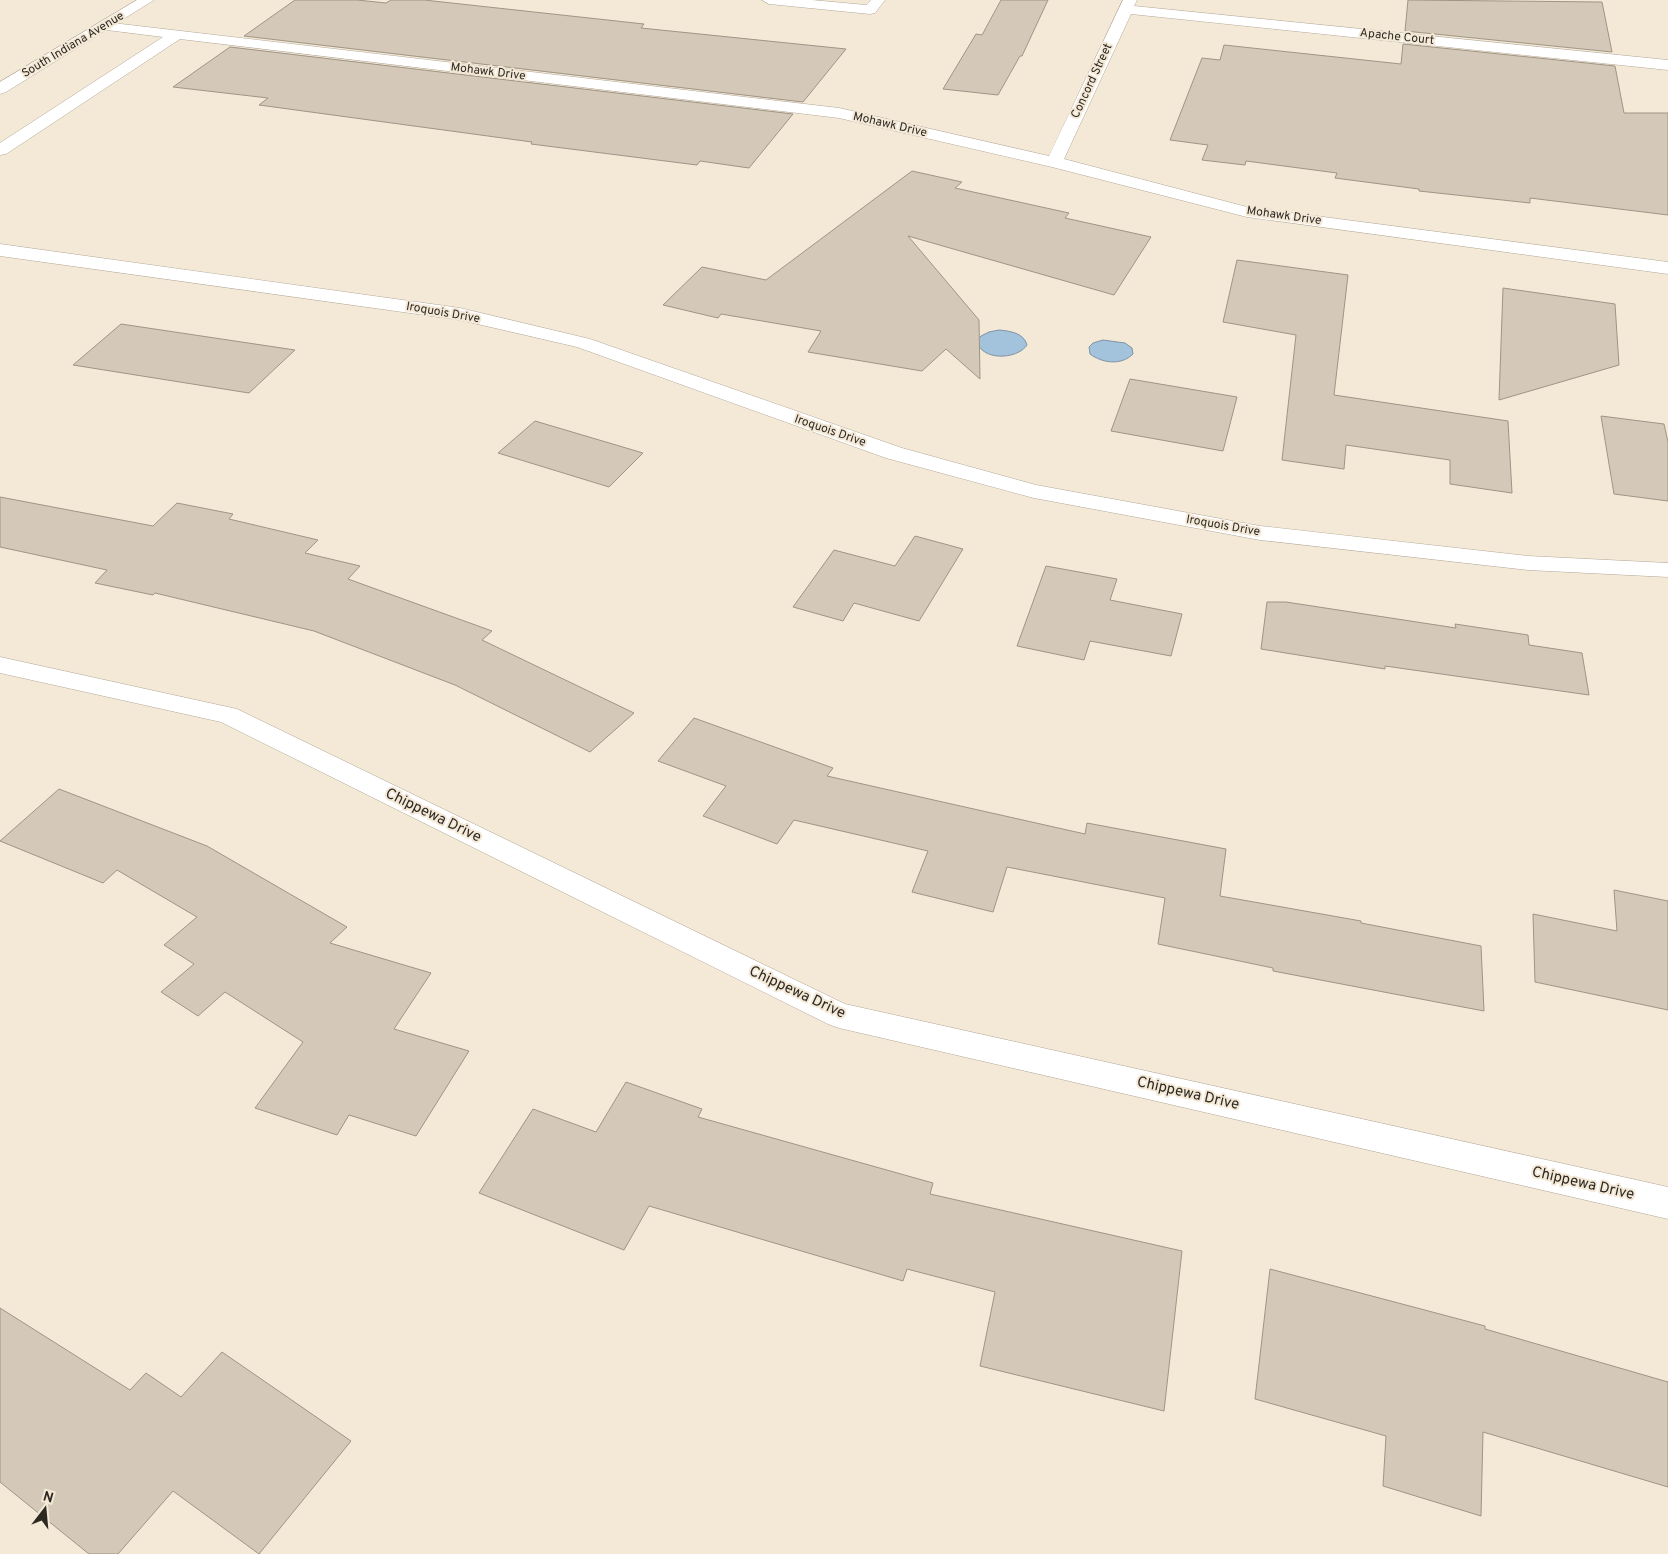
<svg xmlns="http://www.w3.org/2000/svg" width="1668" height="1554" viewBox="0 0 1668 1554" font-family="Overpass,sans-serif">
<style>
.water{fill:#a3c2db;stroke:#8094a4}
.building{fill:#d4c8b8;stroke:#a09585}
.lines{fill:none;stroke-linecap:round;stroke-linejoin:round}
.street-casing{stroke:#b3a898;stroke-width:1}
.secondary-casing{stroke:#b3a898;stroke-width:1}
.street{fill:#fff;fill-rule:evenodd}
.secondary{fill:#fff;fill-rule:evenodd}
.labels{text-anchor:middle;dominant-baseline:central;stroke-width:4;stroke-linejoin:round;paint-order:stroke}
.far-street-label{font-size:12px;fill:#2d2922;stroke:#f4e8d7}
.street-label{font-size:15px;fill:#2d2922;stroke:#f4e8d7}
</style>
<rect width="100%" height="100%" fill="#f4e8d7"/>
<path class="water" d="M999,330C1010,331 1024,333 1027,345C1017,360 981,361 977,341L981,336L989,332Z
M1103,340L1125,343L1132,348L1133,354C1121,366 1102,363 1090,354L1089,347L1093,343Z"/>
<path class="building" d="M295,0H357L386,3L391,0H424L644,24L641,28L846,49L803,102L244,36Z
M1001,0H1048L1022,56H1020L998,95L943,89L976,34L982,35Z
M1408,0L1602,2L1612,52L1405,31Z
M1403,44L1615,66L1624,113H1668V215L1530,198V203L1419,191V189L1335,178L1337,173L1246,161L1245,165L1202,160L1208,145L1170,140L1202,58L1220,60L1224,45L1401,64Z
M230,47L793,114L749,168L700,161L697,165L531,144L532,142L259,105L268,98L173,87Z
M912,171L962,182L955,188L1069,213L1065,218L1151,237L1114,295L908,236L979,320L980,379L946,349L922,371L808,352L821,331L721,314L718,318L663,305L702,267L766,280Z
M1237,260L1348,275L1334,395L1508,421L1512,493L1450,484V460L1346,445L1344,469L1282,460L1296,335L1223,322Z
M1503,288L1615,304L1619,365L1499,400Z
M121,324L295,350L249,393L73,365Z
M1130,379L1237,397L1223,451L1111,431Z
M1601,416L1664,424L1668,442V501L1614,494Z
M535,421L643,453L609,487L498,453Z
M0,497L153,526L177,503L233,514L229,519L318,540L305,553L360,566L348,579L492,631L482,640L634,713L590,752L455,685L314,631L155,593L153,595L95,583L107,570L0,547Z
M915,536L963,549L919,621L854,603L843,621L793,607L834,550L895,566Z
M1046,566L1117,579L1110,600L1182,614L1171,656L1090,641L1084,660L1017,646Z
M1267,602H1286L1456,628L1455,624L1528,635L1529,645L1582,653L1589,695L1385,666V669L1261,649Z
M694,718L833,768L827,776L1085,834L1087,823L1226,849L1220,896L1361,921V923L1481,946L1484,1011L1273,971V968L1158,944L1165,898L1007,867L993,912L912,892L928,851L794,820L777,844L703,816L726,786L658,761Z
M59,789L207,846L347,927L330,943L431,973L394,1029L469,1051L416,1136L349,1115L337,1135L255,1108L303,1042L225,992L198,1016L161,992L194,964L164,945L197,917L117,870L103,883L0,841Z
M1614,890L1668,901V1010L1535,982L1533,914L1617,931Z
M626,1082L702,1109L698,1117L933,1183L930,1194L1182,1251L1164,1411L980,1366L995,1292L907,1269L903,1281L649,1206L624,1250L479,1193L533,1109L596,1132Z
M1270,1269L1485,1326V1329L1668,1382V1487L1483,1432L1481,1516L1383,1486L1386,1436L1255,1399Z
M0,1308L130,1390L146,1373L181,1397L222,1352L351,1441L259,1554L173,1491L118,1554H89L0,1482Z"/>
<g class="lines">
<defs>
<path id="street" d="M762,0H812L866,5L871,0H885L875,13L870,14L769,4Z
M1123,0H1137L1134,6L1668,60V70L1131,14L1064,159L1247,207L1668,262V274L1247,217L1052,167L839,118L180,39L6,154L0,155V143L163,37L99,29L97,26L99,23L104,22L839,108L1049,156Z
M0,244L460,308L590,339L902,448L1036,485L1260,526L1528,556L1668,563V577L1528,570L1260,540L1034,498L886,458L577,347L460,320L0,256Z
M0,657L237,709L845,1004L1668,1187V1219L839,1028L828,1024L221,722L0,673Z"/>
<path id="secondary" d="M137,0H154L6,92L0,94V82Z"/>
</defs>
<use href="#street" class="street-casing"/>
<use href="#secondary" class="secondary-casing"/>
<use href="#street" class="street"/>
<use href="#secondary" class="secondary"/>
</g>
<g class="labels">
<g class="far-street-label">
<text transform="translate(1397 37) rotate(6)">Apache Court</text>
<text transform="translate(73 45) rotate(-31)">South Indiana Avenue</text>
<text transform="translate(488 72) rotate(7)">Mohawk Drive</text>
<text transform="translate(1092 81) rotate(-65)">Concord Street</text>
<text transform="translate(890 125) rotate(13)">Mohawk Drive</text>
<text transform="translate(1284 216) rotate(8)">Mohawk Drive</text>
<text transform="translate(443 313) rotate(10)">Iroquois Drive</text>
<text transform="translate(830 431) rotate(19)">Iroquois Drive</text>
<text transform="translate(1223 526) rotate(10)">Iroquois Drive</text>
</g>
<g class="street-label">
<text transform="translate(433 816) rotate(26)">Chippewa Drive</text>
<text transform="translate(797 993) rotate(25)">Chippewa Drive</text>
<text transform="translate(1188 1094) rotate(13)">Chippewa Drive</text>
<text transform="translate(1583 1184) rotate(13)">Chippewa Drive</text>
</g>
</g>
<g transform="translate(45 1509) rotate(16)" stroke="#f4e8d7" stroke-width="4" paint-order="stroke">
<path d="M0-4L9 19L0 12L-9 19Z" fill="#2d2922"/>
<text y="-8" font-size="14" font-weight="bold" text-anchor="middle" fill="#2d2922">N</text>
</g>
</svg>
